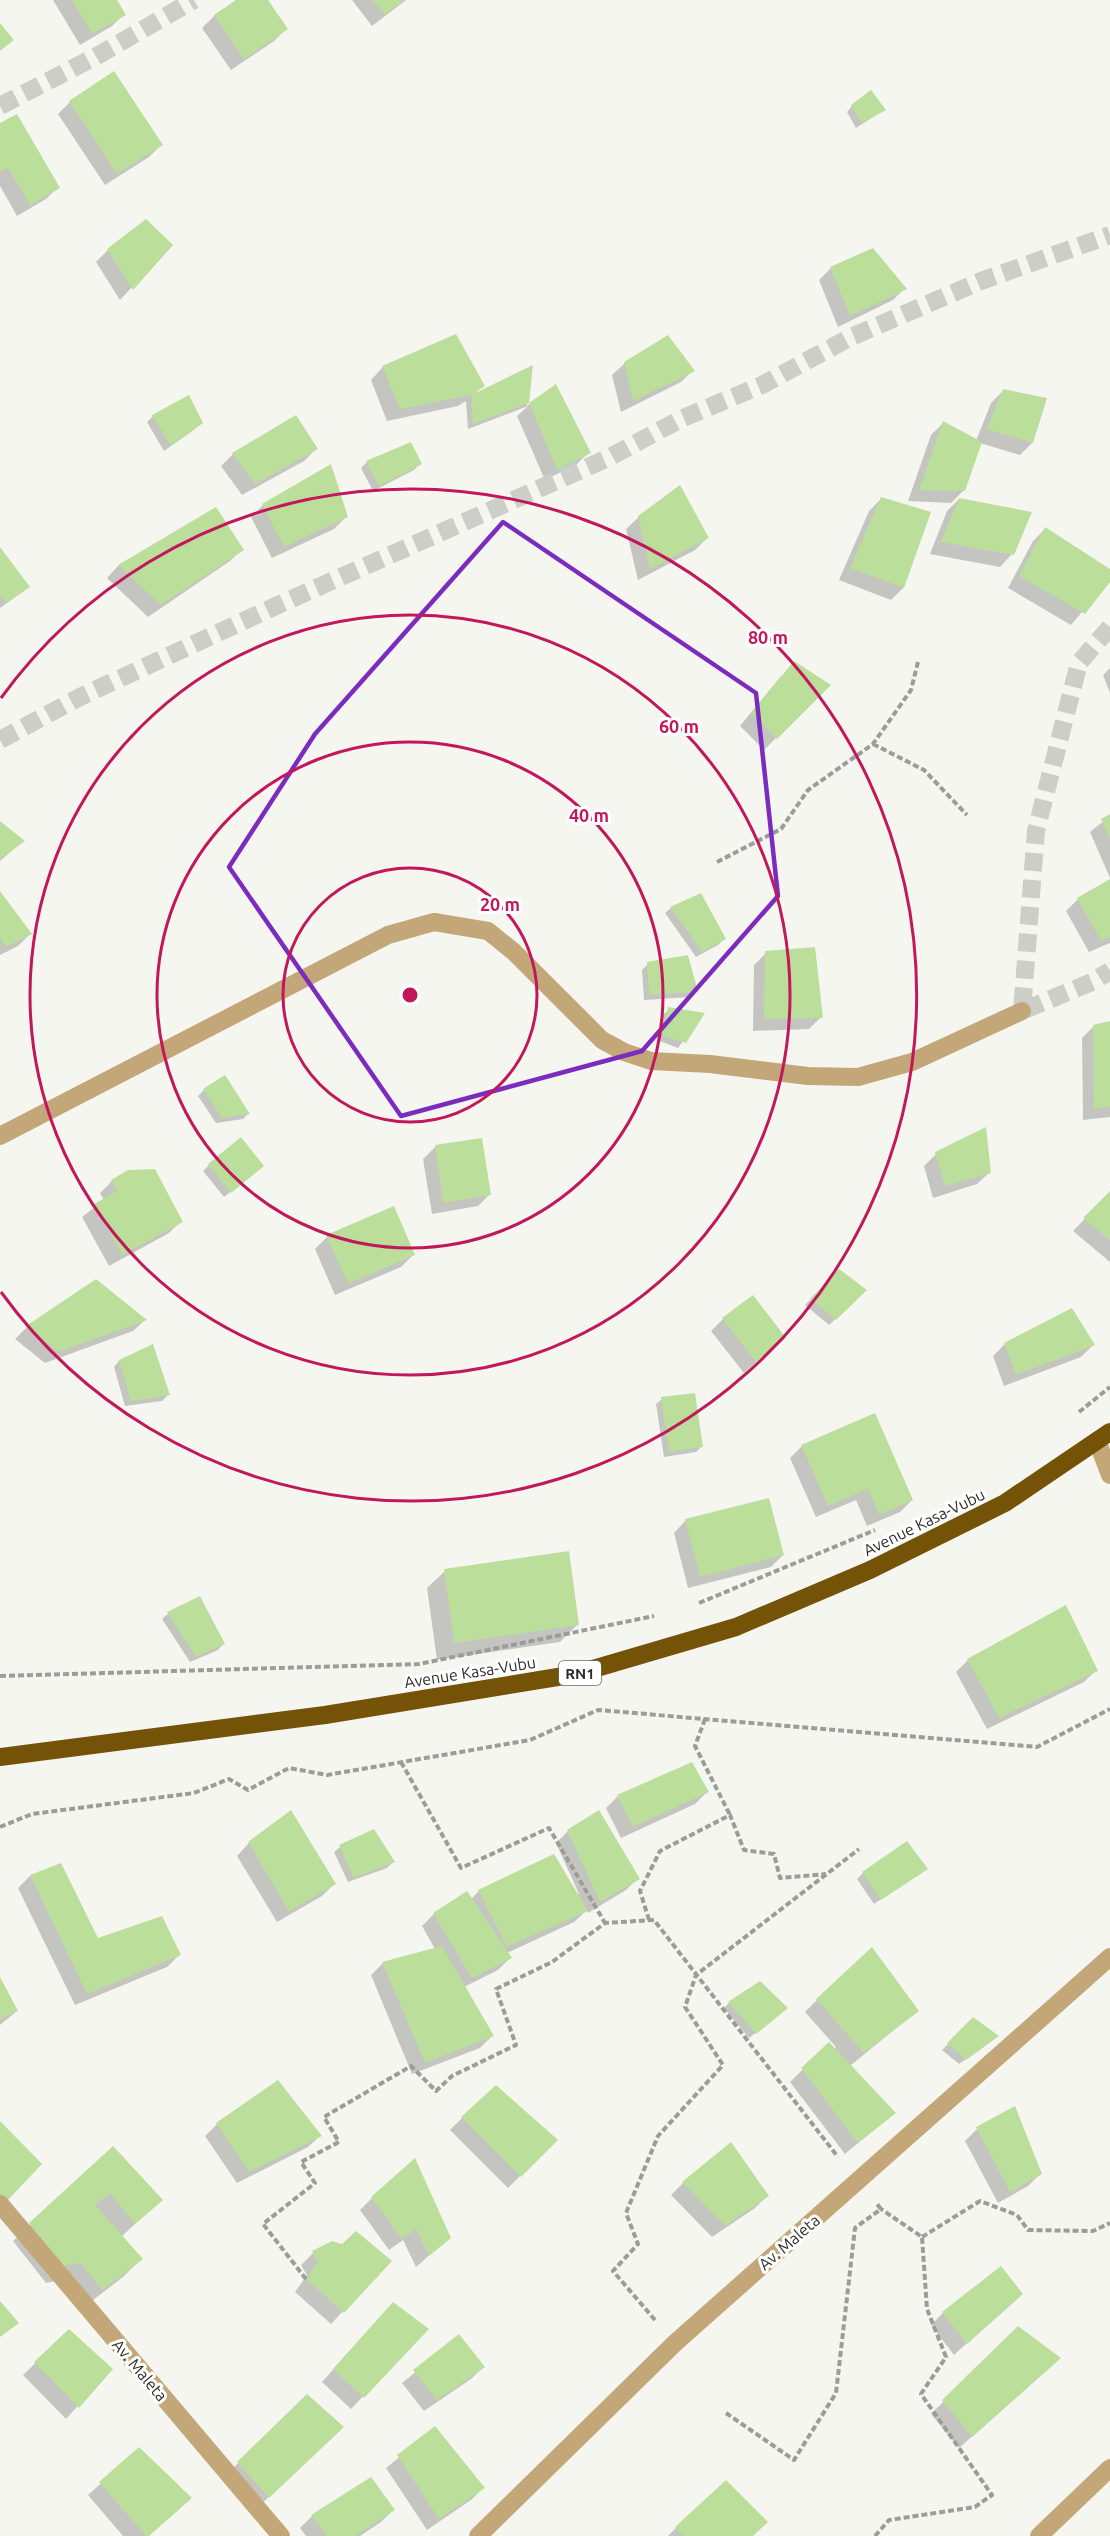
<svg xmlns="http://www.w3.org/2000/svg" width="1110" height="2536" viewBox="0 0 1110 2536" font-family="Ubuntu,sans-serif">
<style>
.shadow{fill:#0003}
.building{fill:#bbde9b}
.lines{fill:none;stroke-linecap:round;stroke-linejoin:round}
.minor-tunnel{stroke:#cecec9;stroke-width:18;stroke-dasharray:18 9;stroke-linecap:butt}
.path{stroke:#9c9c98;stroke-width:4;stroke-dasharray:6 3;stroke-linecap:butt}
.minor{stroke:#c4a779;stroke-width:18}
.highway{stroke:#745207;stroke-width:18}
.marked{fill:none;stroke:#7b2cbf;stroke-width:4.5;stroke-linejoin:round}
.ring{fill:none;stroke:#c2185b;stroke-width:3}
.labels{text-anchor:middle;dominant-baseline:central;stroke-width:6;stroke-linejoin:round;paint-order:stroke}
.shield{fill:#fff;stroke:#6c6c6b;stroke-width:1.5}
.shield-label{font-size:15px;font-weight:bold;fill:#2d2d2b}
.street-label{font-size:16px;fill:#2d2d2b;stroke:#fff}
.centre{fill:#c2185b;stroke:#fff;stroke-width:3}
.ring-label{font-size:18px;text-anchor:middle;font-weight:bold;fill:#c2185b;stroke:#fff;stroke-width:6;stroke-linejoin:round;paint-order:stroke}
</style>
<rect width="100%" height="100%" fill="#f6f6f1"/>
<path class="shadow" d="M53,0H116L124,14L112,26L80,45Z
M239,0H266L286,29L274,41L231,70L202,28L214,16Z
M352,0H406L372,26Z
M70,102L161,145L149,157L105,185L58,114Z
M852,106L884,110L856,128L847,112Z
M0,125L58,187L46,199L17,216L0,186Z
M171,245L120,300L96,262L108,250Z
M831,268L905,288L893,300L838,327L819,280Z
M625,363L693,370L681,382L621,412L612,375Z
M383,367L483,385L473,395L531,368L527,406L556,386L589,452L577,464L545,480L517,416L528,406L468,429L466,401L458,406L387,421L371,380Z
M1003,391L1045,399L1032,443L1020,455L980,443L963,491L951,503L908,501L931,435L943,423L976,441L991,403Z
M153,416L195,429L164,451L147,422Z
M410,444L420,464L414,470L373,491L361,468L366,463Z
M316,449L304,461L242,495L221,466L233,454Z
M881,499L929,513L903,588L891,600L839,580L869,511Z
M959,499L1012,554L1000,567L930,554L947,511Z
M263,505L346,517L334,529L272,558L251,517Z
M215,509L242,549L230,561L148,617L107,578L118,566Z
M639,517L707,538L695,550L638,580L626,529Z
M1045,529L1110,571V579L1071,625L1008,588L1033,541Z
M0,550L28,587L0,608Z
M1110,668V693L1103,675Z
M782,675L829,685L764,750L740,726Z
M1110,816V878L1090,832Z
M0,823L23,841L0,861Z
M1110,881V943L1089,952L1066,911L1078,899Z
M0,894L30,934L18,946L0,955Z
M671,908L724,939L718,945L696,957L665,913Z
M766,953L821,1017L809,1029L753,1031L754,965Z
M648,964L696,991L690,997L644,1000L642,970Z
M669,1009L702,1014L678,1048L657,1040L663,1015Z
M1110,1023V1117L1083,1120L1082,1038L1094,1026Z
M204,1090L248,1114L243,1119L216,1123L198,1096Z
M435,1147L490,1194L478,1206L432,1214L423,1159Z
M936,1154L990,1172L977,1184L933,1198L924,1166Z
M209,1165L256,1172L224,1197L203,1171Z
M112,1181L181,1221L169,1233L109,1266L82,1217L104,1200L100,1193Z
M1110,1193V1262L1073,1231Z
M327,1237L413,1255L401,1267L335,1295L315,1249Z
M839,1271L865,1290L829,1325L805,1305Z
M96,1281L145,1320L133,1331L45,1363L15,1339L27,1327Z
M723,1319L784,1338L744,1373L711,1331Z
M1005,1344L1093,1345L1081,1357L1004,1386L993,1356Z
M119,1361L168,1395L162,1401L125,1406L114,1367Z
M662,1399L702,1446L696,1452L664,1457L656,1404Z
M802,1446L912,1500L900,1512L867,1526L856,1500L816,1517L790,1458Z
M686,1520L783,1555L771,1567L688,1588L674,1533Z
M445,1571L578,1624L560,1642L437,1660L427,1588Z
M199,1598L223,1644L218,1650L190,1662L162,1619L168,1614Z
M968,1660L1096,1670L1084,1682L987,1729L956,1672Z
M707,1792L695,1804L621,1838L606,1808L618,1796Z
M373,1831L393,1862L387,1868L348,1882L334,1852L340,1847Z
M568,1831L638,1878L626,1890L588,1913L587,1910L574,1922L507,1953L510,1958L498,1970L464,1987L492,2036L480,2048L412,2074L371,1975L383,1963L435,1949L422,1926L434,1914L467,1893L471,1899L479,1891L579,1894L556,1843Z
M249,1843L334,1884L322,1896L277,1922L237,1856Z
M60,1865L97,1940L179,1955L167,1967L75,2005L18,1888L30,1876Z
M926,1869L874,1904L857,1879L863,1873Z
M0,1980L17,2011L0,2025Z
M817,2000L917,2011L850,2066L894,2113L845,2154L790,2082L829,2044L834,2049L836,2047L805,2012Z
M729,2003L781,2013L749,2038L724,2008Z
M973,2019L996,2037L959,2064L942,2050Z
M278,2082L320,2136L308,2147L237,2183L205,2136L217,2124Z
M1014,2109L1040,2174L1028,2186L998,2203L965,2141L977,2129Z
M462,2118L555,2141L508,2188L450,2130Z
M113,2149L161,2200L121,2237L141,2259L123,2277L84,2307L62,2280L46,2283L13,2241Z
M683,2183L767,2196L755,2208L712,2237L671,2195Z
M372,2198L449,2238L416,2267L403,2240L389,2250L360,2210Z
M332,2243L390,2261L331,2324L295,2292L307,2275L301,2265L313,2253Z
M1009,2305L954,2355L931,2325L943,2313Z
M381,2316L427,2329L351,2409L322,2382Z
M1018,2328L1047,2370L959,2448L931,2414Z
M69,2331L110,2370L66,2419L23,2375Z
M459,2337L483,2367L471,2379L424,2411L402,2383Z
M307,2396L330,2439L256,2509L226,2475Z
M435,2428L483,2488L471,2500L427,2530L386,2468Z
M139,2449L148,2536H123L88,2495Z
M393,2510L381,2522L360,2536H306L300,2528L312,2516Z
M676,2528L751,2536H668Z"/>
<path class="building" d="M72,0H117L126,15L92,34Z
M236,0H268L288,29L244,59L214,15Z
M373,0H404L385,15Z
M0,23L14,40L0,51Z
M114,71L163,145L117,174L69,101Z
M871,90L886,110L862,123L851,105Z
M17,114L60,188L30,205L8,168L0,172V123Z
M146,219L173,245L133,290L107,249Z
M873,248L907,289L850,316L830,267Z
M456,334L485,386L471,395L400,409L382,366Z
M668,335L695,371L633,401L624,362Z
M533,365L529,403L473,424L471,395Z
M556,384L591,453L557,470L529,403Z
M1003,389L1047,398L1033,443L987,429Z
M189,395L203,423L171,446L152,415Z
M296,415L318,449L255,484L232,453Z
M943,421L982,442L965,491L919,490Z
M411,442L422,464L379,486L366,461Z
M331,464L348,517L284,547L262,504Z
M680,485L709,538L650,569L638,516Z
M881,497L931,512L904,588L850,568Z
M959,498L1032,512L1014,555L941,542Z
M216,507L244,550L161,605L118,565Z
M1045,527L1110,569V582L1085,614L1019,576Z
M0,547L30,587L7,603L0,594Z
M794,661L831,685L777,739L751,713Z
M1110,814V839L1101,819Z
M0,821L25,841L0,859Z
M1110,879V937L1101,941L1077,898Z
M0,891L32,934L6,947L0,938Z
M701,893L726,939L702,952L670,907Z
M815,947L823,1018L764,1019L765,951Z
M688,955L698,992L649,995L647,962Z
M668,1007L705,1013L686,1043L662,1035Z
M1110,1021V1107L1094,1109L1093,1025Z
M225,1075L250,1114L222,1118L203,1089Z
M986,1127L991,1173L945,1186L935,1152Z
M241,1137L264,1166L231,1193L208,1164Z
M482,1138L491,1195L443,1203L435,1145Z
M155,1169L183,1222L122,1255L94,1204L117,1191L111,1180L128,1170Z
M1110,1191V1240L1083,1218Z
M394,1206L415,1255L348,1284L326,1235Z
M839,1269L867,1290L836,1320L810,1299Z
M96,1279L147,1320L58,1352L26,1326Z
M753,1295L786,1338L756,1362L722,1318Z
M1072,1308L1095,1345L1016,1375L1004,1343Z
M153,1344L170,1395L131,1401L119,1360Z
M695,1393L703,1447L669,1452L661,1397Z
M875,1413L913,1500L879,1515L868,1489L828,1506L801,1445Z
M769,1498L784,1555L700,1577L685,1519Z
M569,1551L579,1625L454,1643L444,1569Z
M200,1596L225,1644L196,1657L167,1612Z
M1066,1605L1098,1671L999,1718L967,1659Z
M692,1762L709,1792L633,1827L617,1795Z
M291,1810L336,1884L289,1911L248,1842Z
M599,1810L640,1879L600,1902L567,1830Z
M374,1829L395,1862L354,1878L339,1845Z
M907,1841L928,1869L881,1900L862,1872Z
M554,1854L588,1911L507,1947L478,1890Z
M61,1863L98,1938L162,1916L181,1955L87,1994L30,1875Z
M467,1891L512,1958L472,1978L433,1913Z
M442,1946L494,2036L425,2063L382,1962Z
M872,1947L919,2011L864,2053L816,1999Z
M0,1977L18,2011L0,2019Z
M760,1981L788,2008L756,2034L728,2002Z
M973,2017L999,2036L966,2060L947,2043Z
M829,2042L896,2113L858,2143L801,2068Z
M278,2080L322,2136L249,2172L216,2123Z
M496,2085L558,2140L521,2177L461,2117Z
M1015,2106L1042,2174L1010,2192L976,2127Z
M0,2121L42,2164L5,2203L0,2197Z
M731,2142L769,2196L725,2226L682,2182Z
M113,2146L163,2200L135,2224L110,2193L95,2205L143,2259L103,2290L80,2263L64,2266L29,2223Z
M415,2158L451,2238L429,2256L416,2229L402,2239L371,2197Z
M356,2231L392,2261L344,2313L306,2279L318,2262L312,2251L332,2241L342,2244Z
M1001,2266L1023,2294L967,2344L942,2312Z
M0,2301L19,2323L0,2337Z
M393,2302L429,2329L364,2398L333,2369Z
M1018,2326L1061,2358L972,2437L942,2400Z
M69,2329L113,2369L79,2408L34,2362Z
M459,2334L485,2367L437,2400L413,2370Z
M307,2394L344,2427L269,2498L237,2462Z
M435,2426L485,2488L439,2519L397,2455Z
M139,2447L192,2498L149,2536H146L99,2482Z
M371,2477L395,2510L355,2536H327L311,2515Z
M726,2480L768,2522L753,2536H683L675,2527Z"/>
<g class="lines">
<path class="minor-tunnel" d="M0,106L95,57L194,0
M1110,627L1079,663L1036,831L1022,1011L1092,982L1110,971
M0,740L80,697L278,605L608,458L683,418L762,385L851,337L981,281L1110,235"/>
<path class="path" d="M873,744L924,770L967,815
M717,862L781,829L808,790L873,744L911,690L918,662
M1079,1412L1110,1387
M699,1603L875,1530
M0,1676L419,1664L654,1616
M705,1719L695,1746L730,1815
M401,1762L461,1868L549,1828L605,1923
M0,1827L32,1814L194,1793L229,1779L248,1790L289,1768L327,1775L530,1740L598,1710L1037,1747L1110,1709
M649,1920L640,1891L660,1851L730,1815L744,1850L774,1854L780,1878L826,1874
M922,2237L980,2201L1017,2215L1028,2230L1093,2231L1110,2223
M306,2279L263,2224L315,2183L301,2162L339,2142L324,2117L411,2066L436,2091L452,2076L516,2045L496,1989L552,1962L605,1923L654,1920L838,2157
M655,2320L613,2271L638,2244L626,2213L658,2136L723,2065L685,2007L696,1975L859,1849
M726,2413L794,2460L836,2393L855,2228L881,2209L877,2204
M875,2536L889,2520L975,2507L992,2495L921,2394L946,2357L927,2309L922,2237L881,2209"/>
<path class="minor" d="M0,1136L388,935L434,922L488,931L514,952L602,1040L624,1052L651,1061L710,1064L808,1076L858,1077L912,1062L1022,1011
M1097,1441L1110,1475
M0,2204L281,2536
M478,2536L675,2343L1110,1957
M1039,2536L1110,2468"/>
<path class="highway" d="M0,1757L325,1715L576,1674L736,1627L870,1570L1005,1503L1110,1432"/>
</g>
<path class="marked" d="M503,522L756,693L778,896L642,1051L401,1116L229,867L315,734Z"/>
<g class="ring">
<circle cx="410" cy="995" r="127"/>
<circle cx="410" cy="995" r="253"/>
<circle cx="410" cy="995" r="380"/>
<path d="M1 698A506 506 0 1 1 1 1292"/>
</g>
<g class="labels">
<rect class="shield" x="559" y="1661" width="42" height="24" rx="4.5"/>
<g class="shield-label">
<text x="580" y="1673">RN1</text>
</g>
<g class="street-label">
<text transform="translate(924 1522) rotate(-26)">Avenue Kasa-Vubu</text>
<text transform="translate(470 1672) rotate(-9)">Avenue Kasa-Vubu</text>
<text transform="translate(789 2242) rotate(-41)">Av. Maleta</text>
<text transform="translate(140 2370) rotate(50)">Av. Maleta</text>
</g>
</g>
<circle cx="410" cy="995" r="9" class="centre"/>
<g class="ring-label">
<text x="768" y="644">80 m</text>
<text x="679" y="733">60 m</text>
<text x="589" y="822">40 m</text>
<text x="500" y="911">20 m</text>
</g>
</svg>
